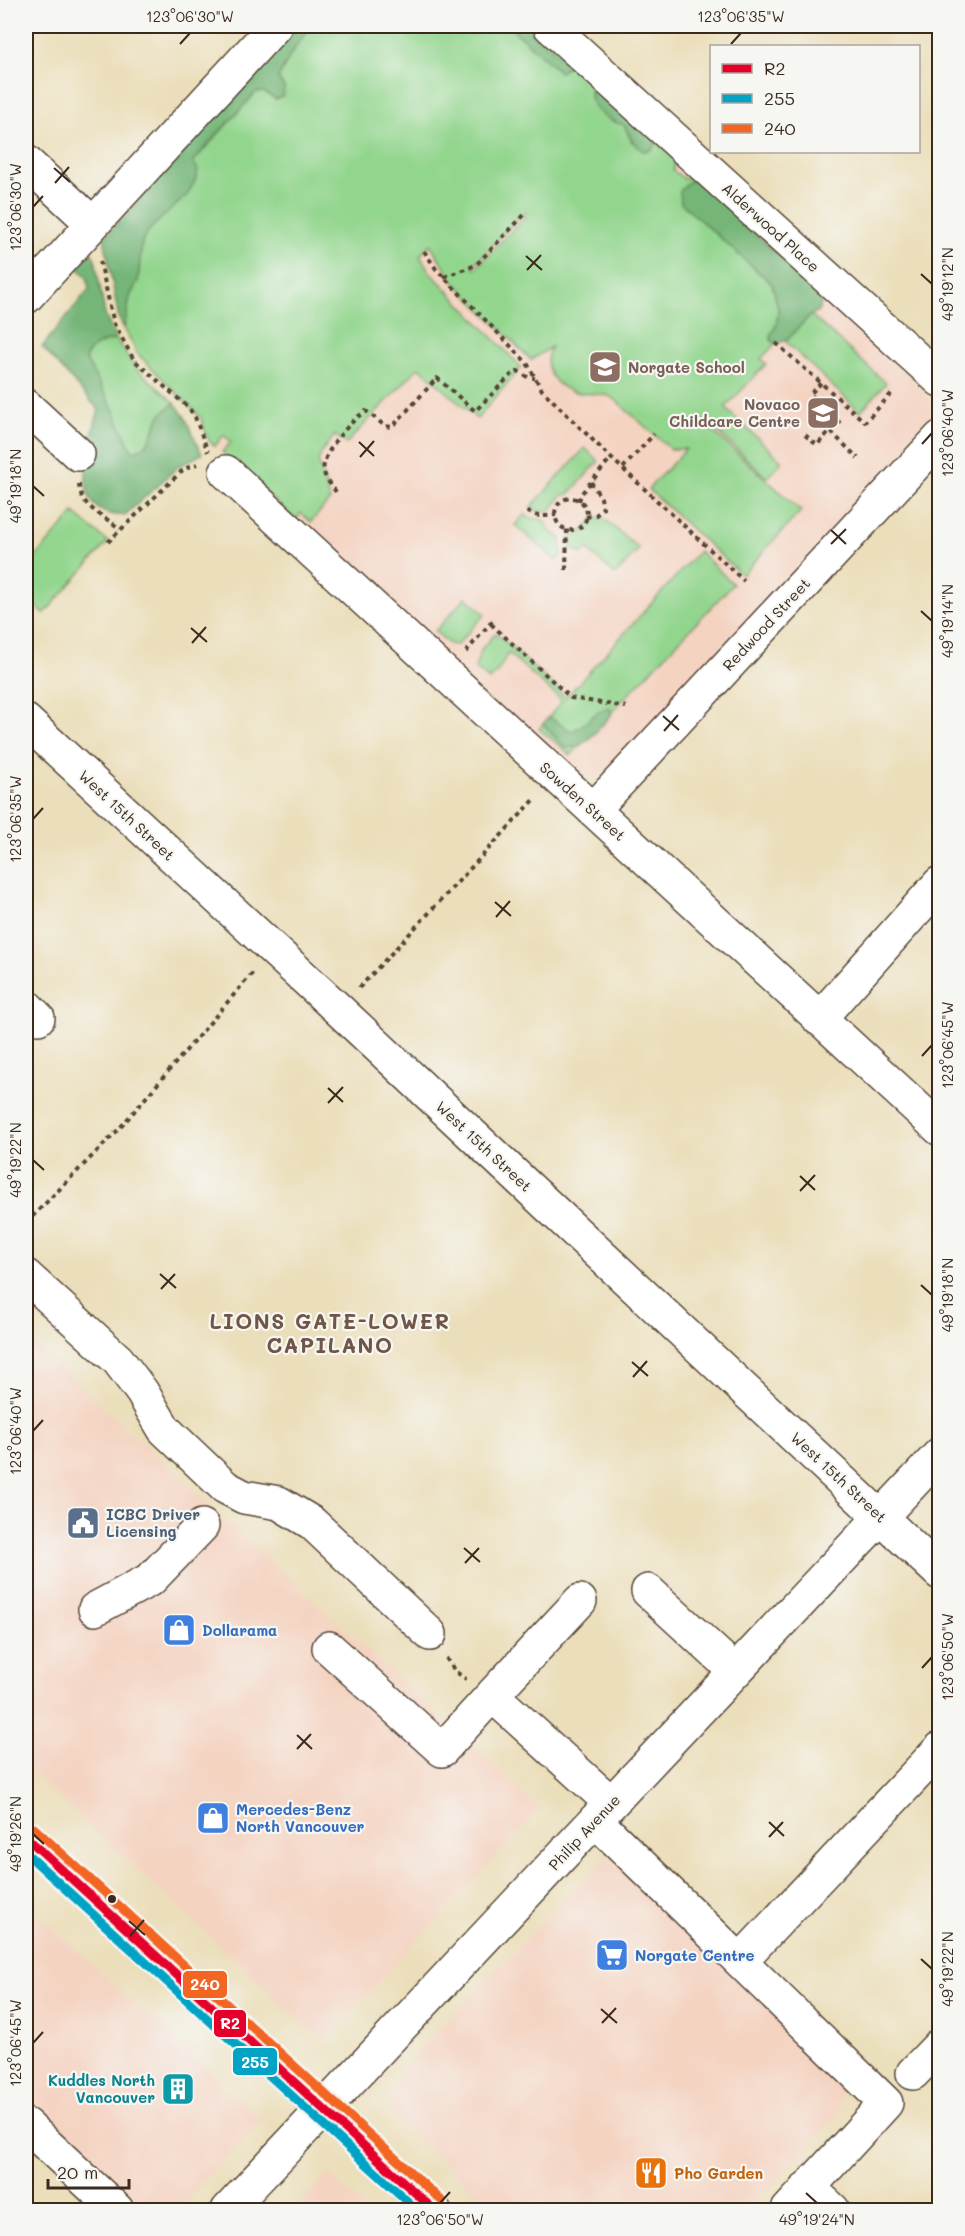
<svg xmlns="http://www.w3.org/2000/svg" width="965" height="2236" viewBox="0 0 965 2236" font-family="Mali,sans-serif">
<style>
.built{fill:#f4d3c1}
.green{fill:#92d58d;stroke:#668056;stroke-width:1.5;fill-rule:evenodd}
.forest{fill:#75b678;stroke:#58704b;stroke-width:1.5}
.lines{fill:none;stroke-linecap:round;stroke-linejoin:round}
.minor-casing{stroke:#554535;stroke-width:36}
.major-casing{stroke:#554535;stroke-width:36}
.path{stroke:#554535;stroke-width:4;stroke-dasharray:4.5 4.5;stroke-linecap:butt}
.minor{stroke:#fff;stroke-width:33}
.major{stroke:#fff;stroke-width:33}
.bus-1-casing{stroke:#f6f6f2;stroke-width:14}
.bus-2-casing{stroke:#f6f6f2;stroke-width:14}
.bus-3-casing{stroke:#f6f6f2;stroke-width:14}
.bus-1{stroke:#e4002b;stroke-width:9}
.bus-2{stroke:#03a3c5;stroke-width:9}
.bus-3{stroke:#f26522;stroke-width:9}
.ticks{fill:none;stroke:#3b2a1e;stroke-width:2}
.bus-dot{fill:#3b2a1e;stroke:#f6f6f2;stroke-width:2}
.labels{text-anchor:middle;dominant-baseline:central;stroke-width:4.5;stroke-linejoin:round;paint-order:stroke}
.street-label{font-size:15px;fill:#3b2a1e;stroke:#f6f6f2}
.education-label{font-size:15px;font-weight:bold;fill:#785e54;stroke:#f6f6f2;text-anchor:start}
.service-label{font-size:15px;font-weight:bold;fill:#4e5e75;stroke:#f6f6f2;text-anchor:start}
.shop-label{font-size:15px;font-weight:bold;fill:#366cbe;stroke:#f6f6f2;text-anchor:start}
.culture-label{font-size:15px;font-weight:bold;fill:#0d838f;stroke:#f6f6f2;text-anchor:end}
.food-label{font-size:15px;font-weight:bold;fill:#c56008;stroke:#f6f6f2;text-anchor:start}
.district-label{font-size:21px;font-weight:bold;letter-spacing:1.5px;fill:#715547;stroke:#f6f6f2}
.line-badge{stroke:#f6f6f2;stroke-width:2}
.badge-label{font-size:16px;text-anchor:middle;font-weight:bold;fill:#fff}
.neatline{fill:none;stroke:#3b2a1e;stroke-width:2}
.ticks-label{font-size:15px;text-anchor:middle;fill:#3b2a1e}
</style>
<rect width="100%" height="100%" fill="#f6f6f2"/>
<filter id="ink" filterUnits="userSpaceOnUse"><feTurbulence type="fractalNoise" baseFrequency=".0167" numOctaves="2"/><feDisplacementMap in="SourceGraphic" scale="12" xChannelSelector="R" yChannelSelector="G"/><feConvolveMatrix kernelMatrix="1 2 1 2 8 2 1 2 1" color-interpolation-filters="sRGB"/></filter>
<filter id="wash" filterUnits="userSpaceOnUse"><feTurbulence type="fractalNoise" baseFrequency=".008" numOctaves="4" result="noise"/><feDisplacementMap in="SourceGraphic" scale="24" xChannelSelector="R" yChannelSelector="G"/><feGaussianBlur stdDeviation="1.35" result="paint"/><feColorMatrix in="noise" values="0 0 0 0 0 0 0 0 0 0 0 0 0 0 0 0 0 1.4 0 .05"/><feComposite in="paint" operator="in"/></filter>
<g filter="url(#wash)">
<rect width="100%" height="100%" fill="#ebdeba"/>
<path class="built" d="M299,26H531L922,389L932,402L934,411L926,429L610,769L596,776L578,775L560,763L209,441L201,418L137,353L119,319L104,238Z
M26,1336L540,1809L323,2041L26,1767Z
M607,1856L847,2082L840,2098L838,2113L749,2210H495L395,2118L388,2104L389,2091L415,2054Z
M26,1904L262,2120L177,2210H134L26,2110Z
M328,2174L367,2210H294Z"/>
<path class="green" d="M310,26H509L560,72L567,67V59L592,85C583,105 607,120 624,125L632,142H657L676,160L673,170L684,179L694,176L698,180L681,203L772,284L778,308L777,323L771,334V340L776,343L761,359L766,364L725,408L782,461L767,478L707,421L704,423L801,511L742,575L648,489L686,449H670C655,435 640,422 625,409C621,405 616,399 611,397C603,393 589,394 579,393C556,389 540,369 551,347L531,360L453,281L430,244L420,256L430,272L521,367L477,419L419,367L346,444L335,435L323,450L318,461L330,500L311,522L301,513L296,520L222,452L231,442L224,435L215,446L209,441L201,418L137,353L124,328L130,296L138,281L142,241L193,162L256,92H264L276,99L284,87L278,79L291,54ZM524,212L526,213L523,219L475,269L473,266Z
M810,314L886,383L860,412L785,341Z
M116,339L135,367L175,403C170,407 163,411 160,416C151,431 153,449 132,451L113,409L85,358C92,345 103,342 116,339Z
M585,448L598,460V462L569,494L562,495L551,510L539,512L530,508Z
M74,513L108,542L44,614L26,598V568Z
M525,514L530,518L544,520L549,530L561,539L562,554L556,561L515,525Z
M602,517L639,549L615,575L587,549L582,554L571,548V536L582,532L593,519Z
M699,551L733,584L571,755L539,729L562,701L508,653L497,673L489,680L475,668L482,648L496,633L566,697Z
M466,597L485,614L457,645L449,644L435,631Z"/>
<path class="forest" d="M299,26H310L291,54L278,78L284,87L283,96L276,99L264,92H256L193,161L198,170L195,181L187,195L150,229L142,241L138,281L130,296L124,328L119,319L104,238Z
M509,26H531L567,59V67L560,72Z
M592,85L657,142L651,150L643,151L632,141L624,125C607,121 583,105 592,85Z
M698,180L811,286L823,299L818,311C802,317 793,343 776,343L771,340V334L777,323L778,308L772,284L681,203L680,191L688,182Z
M91,252L95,259L105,315L116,339C103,342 92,345 85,358L113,409L132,451C153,449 151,431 160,416C163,411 170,407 175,403L185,417L202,454L179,466L125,515C65,519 89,442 99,410L42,347L89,289L87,277L78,268Z
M609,707L612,714C600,727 583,752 564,747L543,724L549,717L571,731C586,727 591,712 609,707Z"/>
</g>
<g filter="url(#ink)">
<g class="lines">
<defs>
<path id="minor" d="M550,26L940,380
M26,162L92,223
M26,297L275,26
M26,406L78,454
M226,472L940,1129
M26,721L339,1010L940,1573
M593,810L940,438
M26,1006L38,1018
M819,1019L940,883
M26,1276L118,1360L142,1392L164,1429L225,1487L244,1497L279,1503L312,1523L430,1634
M648,1591L735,1671
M95,1609L151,1579L202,1526
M329,1648L442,1750L492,1695L611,1803
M492,1695L580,1601
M595,1820L886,2103L788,2210
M740,1961L940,1749
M913,2073L940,2045
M26,2125L117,2210
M808,2187L833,2210
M228,2210L940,1454"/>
<path id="major" d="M26,1837L434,2210"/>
</defs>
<use href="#minor" class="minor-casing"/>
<use href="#major" class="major-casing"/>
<path class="path" d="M424,251L436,269L527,363L542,390L611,458L744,581
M100,261L114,324L134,360L189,408L195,417L208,452
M444,277L476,265L526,213
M776,343L865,422L894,391
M821,383L810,394L839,422L830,431
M805,435L817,445L830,431L858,458
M623,468L654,434
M79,484C80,508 104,515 120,529
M336,492C332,486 325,479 324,472C319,455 352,419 366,411L385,426L392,427L437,378L475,411L514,372L518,371L529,378H535
M555 514a16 16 0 1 1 32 0a16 16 0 1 1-32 0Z
M579,501L581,494L611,458
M527,511C536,518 545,516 556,515
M586,517L596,515L603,508L601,498L591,482
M108,542L184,469L197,464
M566,570L567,529
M491,624L571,698L626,707
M466,652L492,621
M359,988L536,798
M26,1223L119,1129L255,970
M446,1658L456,1672L466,1679"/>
<use href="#minor" class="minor"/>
<use href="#major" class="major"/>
<defs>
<path id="bus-1" d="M26,1837L434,2210"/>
<path id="bus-2" d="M26,1853L417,2210"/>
<path id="bus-3" d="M34,1828L442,2201"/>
</defs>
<use href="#bus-1" class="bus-1-casing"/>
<use href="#bus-2" class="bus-2-casing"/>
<use href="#bus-3" class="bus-3-casing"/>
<use href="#bus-1" class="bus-1"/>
<use href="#bus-2" class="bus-2"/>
<use href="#bus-3" class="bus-3"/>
</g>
</g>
<path class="ticks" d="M180,44L190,33M731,44L741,33M54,168L70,182M55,183L69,167M33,207L43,196M526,256L542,270M527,270L541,255M921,274L932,284M359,442L374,456M922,444L932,433M360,457L374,441M33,486L44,496M831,530L846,544M831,544L846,529M921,611L932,621M191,628L207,642M192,643L206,627M663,716L679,730M664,731L678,715M33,819L43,808M495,902L511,916M496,917L510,901M922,1056L932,1045M328,1088L343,1102M328,1103L343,1087M33,1160L44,1170M800,1176L815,1190M800,1191L815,1175M160,1274L176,1288M921,1285L932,1295M161,1289L175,1274M632,1362L648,1376M633,1377L647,1361M33,1431L43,1420M464,1548L480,1562M465,1563L479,1548M922,1668L932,1657M297,1735L312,1749M297,1749L311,1734M769,1822L784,1836M33,1834L44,1844M769,1837L783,1822M129,1921L145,1935M130,1936L144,1920M921,1959L932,1969M601,2009L617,2023M602,2023L616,2008M33,2043L43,2032M806,2193L817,2203M440,2203L450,2192"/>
<defs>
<symbol id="school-square" viewBox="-11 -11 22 22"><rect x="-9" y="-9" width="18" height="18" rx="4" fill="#8d6e63" stroke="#f6f6f2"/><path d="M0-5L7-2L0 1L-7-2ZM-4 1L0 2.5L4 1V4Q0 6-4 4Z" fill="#fff"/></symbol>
<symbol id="civic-square" viewBox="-11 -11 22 22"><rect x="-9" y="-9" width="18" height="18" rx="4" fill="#5c6f8a" stroke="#f6f6f2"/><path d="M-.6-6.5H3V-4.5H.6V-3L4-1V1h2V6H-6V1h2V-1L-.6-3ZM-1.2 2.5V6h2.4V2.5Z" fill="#fff"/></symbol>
<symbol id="shop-square" viewBox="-11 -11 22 22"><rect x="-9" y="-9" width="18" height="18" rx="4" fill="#3f7fe0" stroke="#f6f6f2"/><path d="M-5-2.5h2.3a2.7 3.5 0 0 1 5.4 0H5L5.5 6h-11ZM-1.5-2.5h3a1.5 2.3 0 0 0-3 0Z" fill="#fff"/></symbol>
<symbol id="supermarket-square" viewBox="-11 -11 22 22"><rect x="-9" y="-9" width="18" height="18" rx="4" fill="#3f7fe0" stroke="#f6f6f2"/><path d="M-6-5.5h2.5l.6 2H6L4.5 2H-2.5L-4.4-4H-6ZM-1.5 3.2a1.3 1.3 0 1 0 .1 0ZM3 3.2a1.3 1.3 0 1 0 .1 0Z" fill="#fff"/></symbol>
<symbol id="building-square" viewBox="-11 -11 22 22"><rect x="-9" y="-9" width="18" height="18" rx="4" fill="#0f9aa8" stroke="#f6f6f2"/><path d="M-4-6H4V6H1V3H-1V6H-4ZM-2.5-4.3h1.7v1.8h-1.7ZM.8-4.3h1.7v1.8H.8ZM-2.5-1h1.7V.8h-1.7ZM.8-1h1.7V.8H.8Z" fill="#fff"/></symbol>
<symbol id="restaurant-square" viewBox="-11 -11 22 22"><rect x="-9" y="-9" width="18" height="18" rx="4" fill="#e8710a" stroke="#f6f6f2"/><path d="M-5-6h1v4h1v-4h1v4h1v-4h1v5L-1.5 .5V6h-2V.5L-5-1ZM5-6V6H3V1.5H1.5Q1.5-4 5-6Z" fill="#fff"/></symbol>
</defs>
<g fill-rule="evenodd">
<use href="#school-square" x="586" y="348" width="38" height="38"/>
<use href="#school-square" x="804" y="394" width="38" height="38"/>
<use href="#civic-square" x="64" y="1504" width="38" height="38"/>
<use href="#shop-square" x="160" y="1611" width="38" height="38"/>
<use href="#shop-square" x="194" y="1799" width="38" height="38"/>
<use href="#supermarket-square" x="593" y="1936" width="38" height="38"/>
<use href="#building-square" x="159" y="2070" width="38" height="38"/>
<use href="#restaurant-square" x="632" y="2154" width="38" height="38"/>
</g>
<circle class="bus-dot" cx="112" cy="1899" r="5"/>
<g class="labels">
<g class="street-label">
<text transform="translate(771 227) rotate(42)">Alderwood Place</text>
<text transform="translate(766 624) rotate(-47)">Redwood Street</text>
<text transform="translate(583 801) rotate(42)">Sowden Street</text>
<text transform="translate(127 815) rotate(43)">West 15th Street</text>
<text transform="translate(484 1146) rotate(43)">West 15th Street</text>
<text transform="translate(839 1477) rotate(43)">West 15th Street</text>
<text transform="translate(584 1832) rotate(-47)">Philip Avenue</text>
</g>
<g class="education-label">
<text x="628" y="367">Norgate School</text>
<text x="800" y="404" text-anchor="end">Novaco<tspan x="800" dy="17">Childcare Centre</tspan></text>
</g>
<g class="service-label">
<text x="106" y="1514">ICBC Driver<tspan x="106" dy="17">Licensing</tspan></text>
</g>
<g class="shop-label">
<text x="202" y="1630">Dollarama</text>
<text x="236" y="1809">Mercedes-Benz<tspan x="236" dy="17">North Vancouver</tspan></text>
<text x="635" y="1955">Norgate Centre</text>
</g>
<g class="culture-label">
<text x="155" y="2080">Kuddles North<tspan x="155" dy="17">Vancouver</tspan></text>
</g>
<g class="food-label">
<text x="674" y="2173">Pho Garden</text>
</g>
<g class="district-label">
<text x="330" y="1320">LIONS GATE-LOWER<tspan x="330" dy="24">CAPILANO</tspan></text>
</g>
</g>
<g class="line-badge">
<rect x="182" y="1970" width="46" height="29" rx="6" fill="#f26522"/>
<rect x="213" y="2009" width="34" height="29" rx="6" fill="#e4002b"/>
<rect x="232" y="2047" width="46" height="29" rx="6" fill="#03a3c5"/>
</g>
<g class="badge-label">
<text x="205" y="1990">240</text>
<text x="230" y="2029">R2</text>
<text x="255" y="2068">255</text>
</g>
<rect width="965" height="2236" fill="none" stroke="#f6f6f2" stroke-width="66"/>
<rect x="710" y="45" width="210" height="108" fill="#f6f6f2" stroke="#aba49d" stroke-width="1.5"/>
<rect x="722" y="64" width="30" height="9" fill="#e4002b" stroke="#aba49d" stroke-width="1.5"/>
<text x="764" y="75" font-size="18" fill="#3b2a1e">R2</text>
<rect x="722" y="94" width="30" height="9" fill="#03a3c5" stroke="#aba49d" stroke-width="1.5"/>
<text x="764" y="105" font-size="18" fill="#3b2a1e">255</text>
<rect x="722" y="124" width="30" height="9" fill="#f26522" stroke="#aba49d" stroke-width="1.5"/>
<text x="764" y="135" font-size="18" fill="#3b2a1e">240</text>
<path d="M48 2179v9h81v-9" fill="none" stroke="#3b2a1e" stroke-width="3"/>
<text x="57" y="2179" font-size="18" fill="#3b2a1e" stroke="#f6f6f2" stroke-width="4.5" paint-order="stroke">20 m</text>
<rect x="33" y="33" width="899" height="2170" class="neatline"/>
<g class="ticks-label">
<text x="190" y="22">123°06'30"W</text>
<text x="741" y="22">123°06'35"W</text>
<text transform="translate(16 207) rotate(-90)" y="5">123°06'30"W</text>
<text transform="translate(948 284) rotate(-90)" y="5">49°19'12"N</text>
<text transform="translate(948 433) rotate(-90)" y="5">123°06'40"W</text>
<text transform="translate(16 486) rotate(-90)" y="5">49°19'18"N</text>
<text transform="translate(948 621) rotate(-90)" y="5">49°19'14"N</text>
<text transform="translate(16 819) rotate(-90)" y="5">123°06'35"W</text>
<text transform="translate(948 1045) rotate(-90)" y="5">123°06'45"W</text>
<text transform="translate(16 1160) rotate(-90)" y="5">49°19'22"N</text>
<text transform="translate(948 1295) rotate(-90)" y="5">49°19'18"N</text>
<text transform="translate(16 1431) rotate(-90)" y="5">123°06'40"W</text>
<text transform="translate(948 1657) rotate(-90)" y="5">123°06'50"W</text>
<text transform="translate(16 1834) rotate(-90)" y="5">49°19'26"N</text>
<text transform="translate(948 1969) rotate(-90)" y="5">49°19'22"N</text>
<text transform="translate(16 2043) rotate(-90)" y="5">123°06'45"W</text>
<text x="440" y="2225">123°06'50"W</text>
<text x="817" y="2225">49°19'24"N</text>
</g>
</svg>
